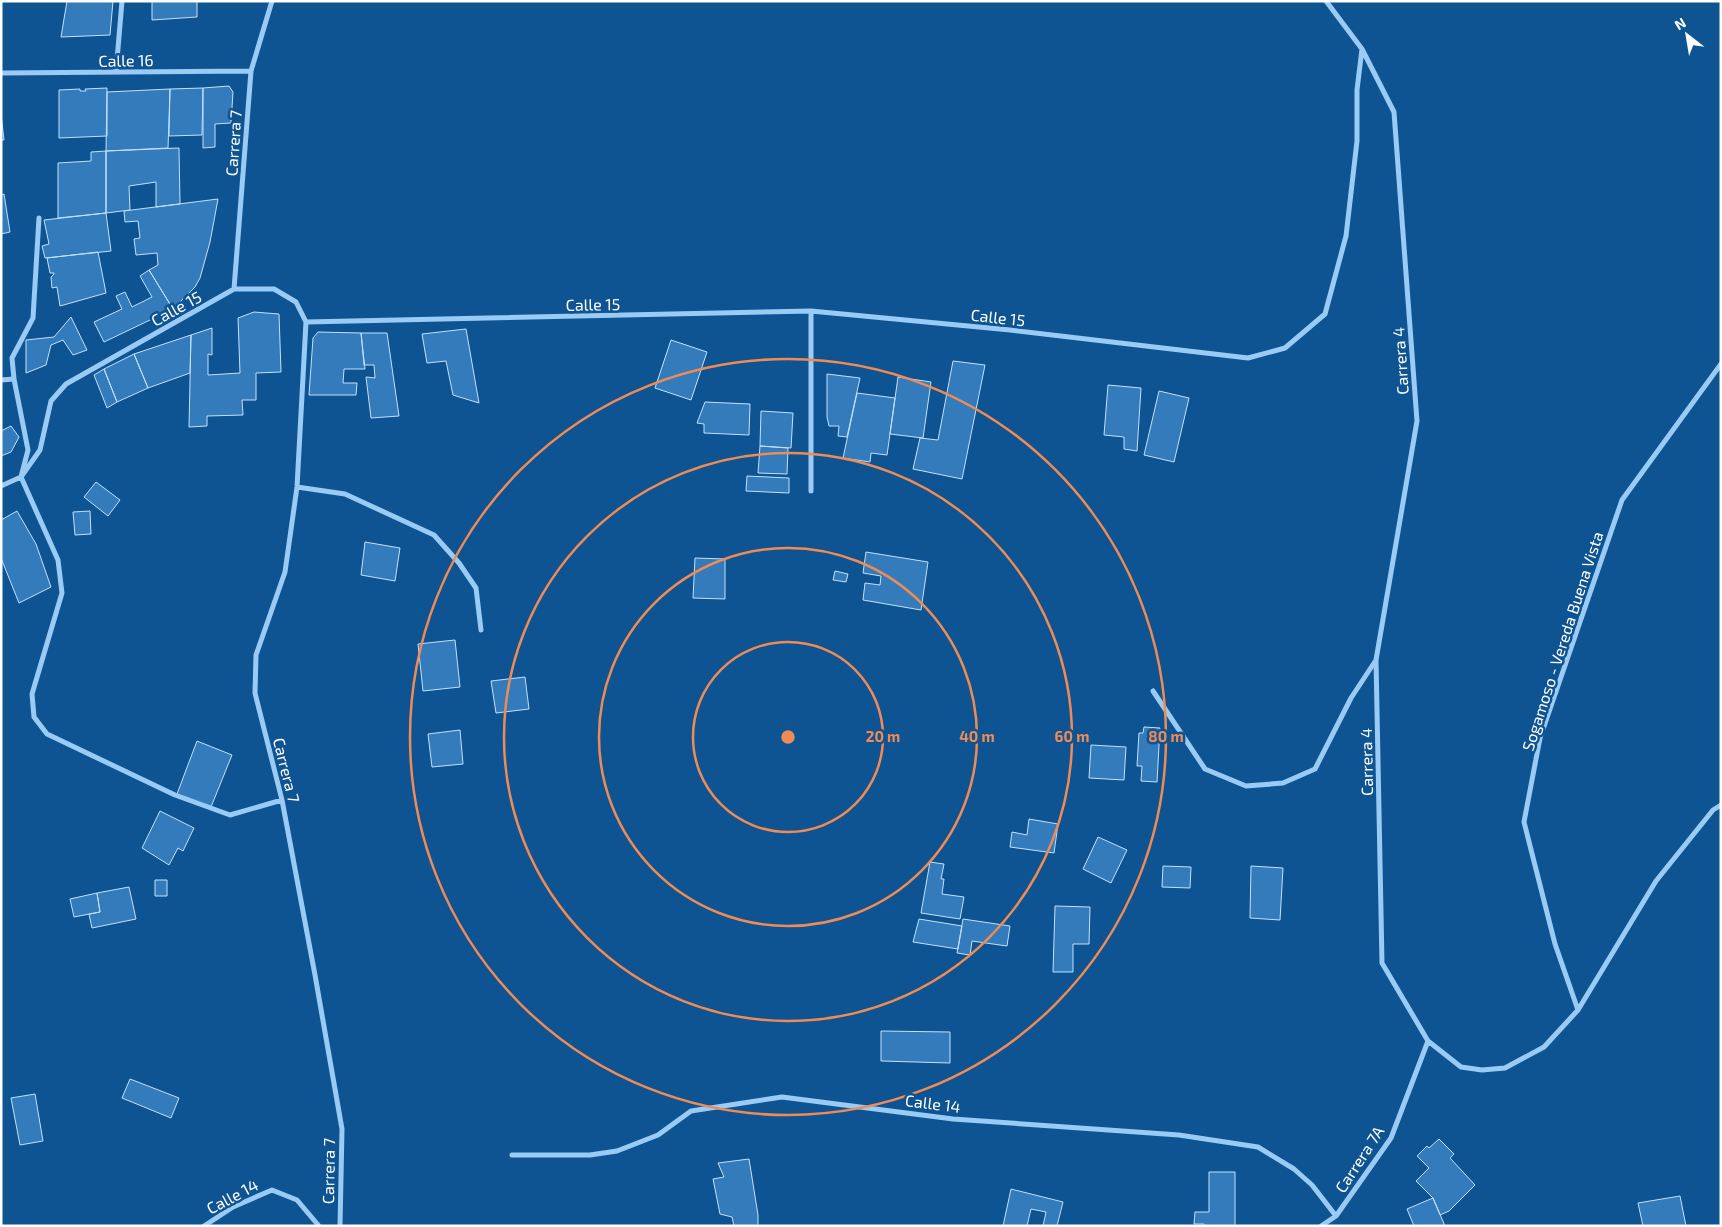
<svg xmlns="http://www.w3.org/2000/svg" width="1722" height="1227" viewBox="0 0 1722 1227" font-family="'Exo 2',sans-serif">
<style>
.building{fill:#337bba;stroke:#c1e2fe}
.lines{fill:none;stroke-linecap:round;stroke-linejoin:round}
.street{stroke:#9acbf4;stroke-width:5}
.ring{fill:none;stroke:#ef8b55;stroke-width:2.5}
.labels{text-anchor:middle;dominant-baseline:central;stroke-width:5;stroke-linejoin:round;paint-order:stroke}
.street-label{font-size:16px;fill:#fff;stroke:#0f5492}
.centre{fill:#ef8b55;stroke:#0f5492;stroke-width:2.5}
.ring-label{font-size:15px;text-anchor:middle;font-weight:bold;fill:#ef8b55;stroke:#0f5492;stroke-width:5;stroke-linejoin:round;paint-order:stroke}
</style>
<rect width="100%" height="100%" fill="#0f5492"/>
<path class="building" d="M67,1H113L110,35L61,37Z
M152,1H197V17L152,20Z
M229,86L233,92L231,123L215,124V147L203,148V88Z
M107,88V136L59,138V90L80,89V91H86L85,89Z
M203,88L202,135L169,136L170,89Z
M170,89L168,148L106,151L107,92Z
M1,114L4,140H1Z
M179,148L180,204L156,207V182L129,186L130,210L106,213V151Z
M106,151V213L58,218V163L91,161V152Z
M4,194L10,232L1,234V195Z
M218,199L210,242L200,278L195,287L173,309L149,270L158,265L157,253L136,255L134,239L140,238L138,221L125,222L124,211Z
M106,213L111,251L45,258L42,246L49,244L44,220Z
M98,252L106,293L60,306L57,287L52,288L51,277L54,274V273H50L47,258Z
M149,270L173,309L104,342L94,322L122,309L116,296L125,292L132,307L152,297L140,276Z
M254,312L279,314L281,372L256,373V400H242L243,415L207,416V426L189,427L191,335L212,328V355L208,354V375L240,373L238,318Z
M71,317L87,350L73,355L63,340L51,345L46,365L26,373V340L54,337Z
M466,329L479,403L453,395L446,361L427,363L422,334Z
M318,332L361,333L365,369H344L343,383H357L356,395H309L313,338Z
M361,333H387L399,416L371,418L366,377L375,378L374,365H364Z
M191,335L190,373L148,388L134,354Z
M671,340L707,352L691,400L655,388Z
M134,354L148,388L117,402L104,369Z
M953,361L985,365L962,479L913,469L920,438L938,440Z
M104,369L117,402L107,408L94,375Z
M827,374L860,378L847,437L838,436L839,426H829L827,417Z
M898,377L931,382L923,438L890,434Z
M1108,385L1141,388L1137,451L1124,449V437L1104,435Z
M1159,391L1189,398L1174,462L1144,455Z
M857,393L895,398L887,455L871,453L870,462L843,458Z
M705,402L750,404L749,435L704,433V424L697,423Z
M761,411L793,413L791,448L760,446Z
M11,426L19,437L11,452L1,456V431Z
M760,446L788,448L787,474L758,473Z
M747,476L789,478V493L746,491Z
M96,482L120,500L108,516L84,497Z
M17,511L36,544L51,587L19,603L1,558V520Z
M90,511L91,534L75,535L73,512Z
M365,542L400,548L395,581L361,575Z
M866,552L928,562L921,610L863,600L865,583L880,585L881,576L863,573Z
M695,558L725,559V599L693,598Z
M835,571L848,574L846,582L833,580Z
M455,640L460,687L423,691L418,644Z
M525,677L529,709L496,713L491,681Z
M1144,727L1160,728L1157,782L1141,781L1142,766H1137L1139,733H1143Z
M460,730L463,764L432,767L428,734Z
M197,741L232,755L211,807L177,794Z
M1091,745L1126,747L1124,780L1089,778Z
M160,811L194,828L183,851L178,848L169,865L142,848Z
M1029,819L1058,824L1054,853L1010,847L1012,832L1027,835Z
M1098,837L1127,850L1111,883L1083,869Z
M930,862L944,864L941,879H944L942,894L964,897L960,919L921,913Z
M1163,866L1191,867L1190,888L1162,887Z
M1251,866L1283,868L1280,920L1250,918Z
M155,880H167V896H155Z
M129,887L136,919L92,928L89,914L100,912L97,893Z
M97,893L100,912L74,917L70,899Z
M1055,906L1090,907L1089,944H1073V972H1053Z
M919,919L962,926L958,949L913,942Z
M963,919L1010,926L1007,946L972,941L970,955L957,953Z
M881,1031L950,1032V1063L881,1061Z
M130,1079L179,1098L171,1118L122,1098Z
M35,1094L43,1141L20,1145L11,1098Z
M1439,1139L1454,1154L1450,1158L1475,1185L1449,1211L1440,1215L1433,1198L1416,1181L1429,1168L1417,1156L1427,1146L1429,1148Z
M749,1159L758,1215V1226H734L732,1217L720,1214L713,1179L724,1177L718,1163Z
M1209,1172H1235V1226H1204V1224H1194L1195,1212H1209Z
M1011,1189L1063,1202L1057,1226H1043L1046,1212L1031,1209L1027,1226H1003Z
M1680,1196L1686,1226H1643L1638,1203Z
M1433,1198L1445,1226H1414L1407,1209Z"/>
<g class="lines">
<path class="street" d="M1326,1L1362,49L1394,112L1417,421L1376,660L1382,963L1428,1041L1461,1067L1482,1070L1505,1068L1544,1047L1578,1010L1656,881L1713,810L1721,805
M116,72L122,1
M1,73L251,71
M39,218L33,318L12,358L14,379L28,450L21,477L58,560L62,593L32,694L34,717L47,734L175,795L230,815L282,800
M234,289L251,71L272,1
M811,311V491
M306,322L297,487L285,572L256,655L255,693L282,800L315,975L342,1129L340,1226
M1,380L14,379
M1,486L21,477L40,450L51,401L66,384L234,289H274L296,302L306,322L811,311L1010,330L1248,358L1285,348L1325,314L1346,236L1357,141V90L1362,49
M297,487L345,494L434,535L459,563L476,588L481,630
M1153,691L1205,769L1246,786L1283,783L1315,769L1351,698L1376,660
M1578,1010L1555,944L1524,822L1540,738L1622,500L1721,364
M512,1155H590L617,1151L658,1135L691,1111L782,1097L953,1119L1179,1135L1258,1147L1294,1169L1312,1185L1336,1216
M204,1226L233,1207L272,1190L297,1200L319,1226
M1321,1226L1336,1216L1391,1138L1428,1041"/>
</g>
<g class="ring">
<circle cx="788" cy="737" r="95"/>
<circle cx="788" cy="737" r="189"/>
<circle cx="788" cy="737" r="284"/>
<circle cx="788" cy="737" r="378"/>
</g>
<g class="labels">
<g class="street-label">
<text transform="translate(126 60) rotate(-1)">Calle 16</text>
<text transform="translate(233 143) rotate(-86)">Carrera 7</text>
<text transform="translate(593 304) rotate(-1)">Calle 15</text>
<text transform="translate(176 308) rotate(-29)">Calle 15</text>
<text transform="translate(998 317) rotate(6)">Calle 15</text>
<text transform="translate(1400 361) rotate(-94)">Carrera 4</text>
<text transform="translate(1562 641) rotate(-72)">Sogamoso - Vereda Buena Vista</text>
<text transform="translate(1366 762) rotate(-91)">Carrera 4</text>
<text transform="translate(287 770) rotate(76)">Carrera 7</text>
<text transform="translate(933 1103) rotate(7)">Calle 14</text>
<text transform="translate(1359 1159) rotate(-57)">Carrera 7A</text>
<text transform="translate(328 1171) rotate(-89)">Carrera 7</text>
<text transform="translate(232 1196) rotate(-28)">Calle 14</text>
</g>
</g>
<circle cx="788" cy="737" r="8" class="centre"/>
<g class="ring-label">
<text x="883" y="742">20 m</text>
<text x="977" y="742">40 m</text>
<text x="1072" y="742">60 m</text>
<text x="1166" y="742">80 m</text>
</g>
<rect width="1722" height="1227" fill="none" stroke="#ffffff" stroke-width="5"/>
<g transform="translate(1687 35) rotate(329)" stroke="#0f5492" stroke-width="4" paint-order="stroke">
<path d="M0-4L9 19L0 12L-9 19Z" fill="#ffffff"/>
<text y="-8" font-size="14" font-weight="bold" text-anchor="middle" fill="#ffffff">N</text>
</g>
</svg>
